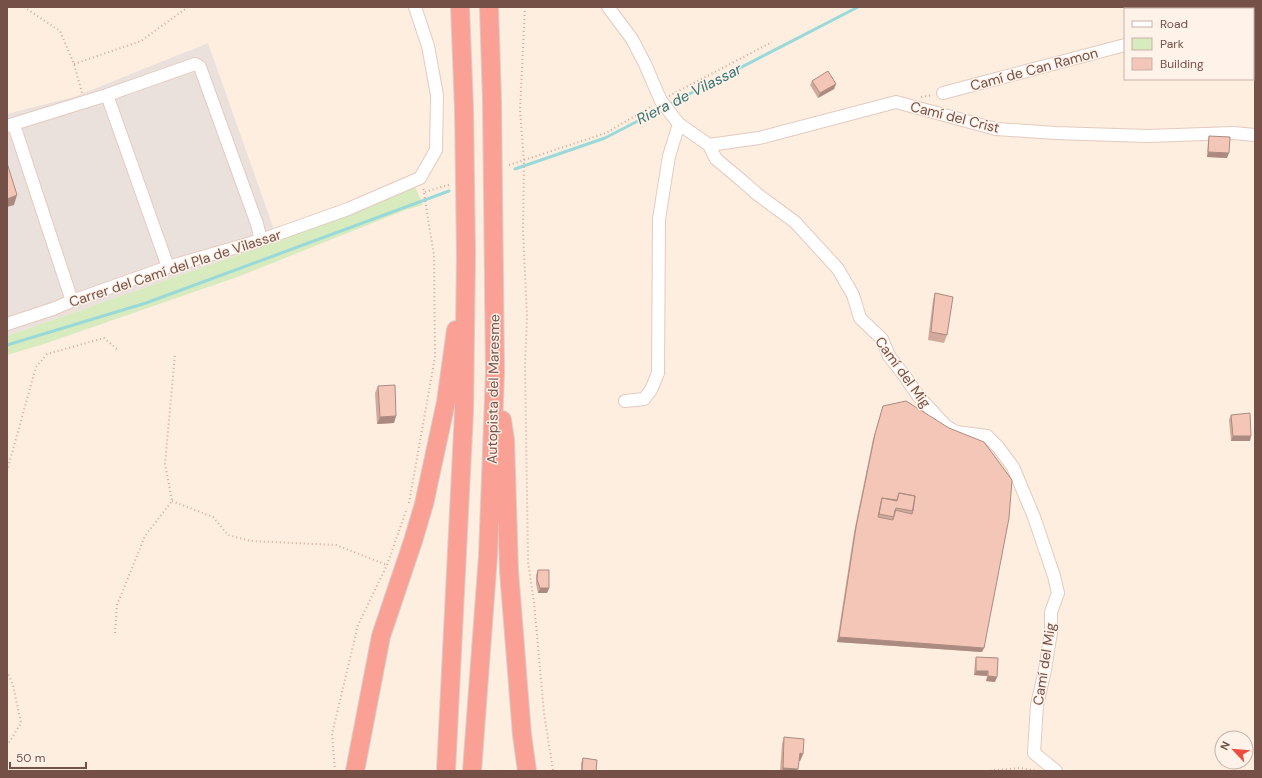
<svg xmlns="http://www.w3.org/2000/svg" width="1262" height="778" viewBox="0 0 1262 778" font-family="'DM Sans',sans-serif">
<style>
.industrial{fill:#ebe1dc}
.green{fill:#d7ebbf}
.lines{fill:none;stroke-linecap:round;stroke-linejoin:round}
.stream{stroke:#9ad9d9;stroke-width:3}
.minor-casing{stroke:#e4cabf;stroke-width:14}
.highway-casing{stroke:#d8cecb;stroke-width:20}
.path{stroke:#d8a99a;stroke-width:2;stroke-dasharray:1 3;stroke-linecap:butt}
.minor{stroke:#fff;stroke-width:12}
.highway{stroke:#faa094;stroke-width:18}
.wall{fill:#d2aa9d}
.shaded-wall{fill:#ab8b80}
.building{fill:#f4c6b7;stroke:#ab8b80;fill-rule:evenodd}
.labels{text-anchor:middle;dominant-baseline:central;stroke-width:3;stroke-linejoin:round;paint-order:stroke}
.street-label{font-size:14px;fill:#755047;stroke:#fff2e8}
.water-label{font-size:15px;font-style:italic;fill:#377474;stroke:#fff2e8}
</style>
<rect width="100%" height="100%" fill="#fdeee0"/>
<path class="industrial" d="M208,43L278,241L7,336V114L74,97Z"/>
<path class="green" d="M415,186L423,205L405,210L240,276L44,344L7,355V336L278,241L299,230Z"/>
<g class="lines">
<path class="stream" d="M668,105L858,7
M515,169L605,138L663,108
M7,345L146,303L449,191"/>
<defs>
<path id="minor" d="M608,7L632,39L645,64L661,101L679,124L709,145L716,159L740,179L757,194L795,222L838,269L853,295L860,318L882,339L889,356L904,375L919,397L946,426L956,432L987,436L998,447L1013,467L1034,517L1054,576L1058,593L1051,612V632L1045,670L1037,705L1034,753L1056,771
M1253,14H1255
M943,93L1125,45
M107,95L168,267
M14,125L72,301
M7,126L107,95L195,64L200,67L257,224L261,240
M709,145L759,138L896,102L996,129L1055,133L1148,136L1233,133L1255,135
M7,324L53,309L72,301L168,267L261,240L348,209L420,178L436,150L437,95L428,46L415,7
M625,401L644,399L651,390L658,373L659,219L669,156L679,124"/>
<path id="highway" d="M502,420L505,440L509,571L522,735L527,771
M355,771L381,636L413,541L424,504L446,402L456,330
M446,771L464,412L466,254L464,109L460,7
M472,771L488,556L495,373L492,101L489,7"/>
</defs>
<use href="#minor" class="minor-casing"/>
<use href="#highway" class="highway-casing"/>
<path class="path" d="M24,7L60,31L74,64L82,93
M525,7L520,110L524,161L523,231L527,316L525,365L528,562L534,602L544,713L553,771
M74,64L141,41L188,7
M669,96L772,42
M921,97L933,95
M509,165L606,133L652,106
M425,192L451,184
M7,471L36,367L47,354L104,338L118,350
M172,501L213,517L228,535L251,541L336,545L387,565
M409,503L435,357L434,256L423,187
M115,633L117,605L145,536L172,501L165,464L175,354
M7,671L13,685L21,723L7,746
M335,771L332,734L358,625L387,565L406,511
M986,771L1020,768L1038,771"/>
<use href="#minor" class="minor"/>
<use href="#highway" class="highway"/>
</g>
<path class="wall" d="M812,81L836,84L834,89L818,98L810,85Z
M1209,136L1227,158L1207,157L1208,141Z
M935,293L947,335L944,343L928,340L933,300Z
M378,386L396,416L394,423L377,424L375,393Z
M883,406L982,652L837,642L854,532L873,439Z
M1231,415L1251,436L1250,441H1231L1229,420Z
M538,570L549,588L547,593H538L536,584V575Z
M976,657L998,658L995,682L986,681L987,676L974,675L975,662Z
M784,737L803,754L800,761H799L797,771H780L782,744Z
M583,758L596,771H581V763Z"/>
<path class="shaded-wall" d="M836,84L834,89L818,98L820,93Z
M1208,152L1229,153L1227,158L1207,157Z
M17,195L14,205L7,207V199Z
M396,416L394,423L377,424L380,417Z
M1233,436H1251L1250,441H1231Z
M540,588H549L547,593H538Z
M839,637L984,648L982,652L837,642Z
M976,671H988L987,676L974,675Z
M988,676L997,677L995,682L986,681Z
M800,753L803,754L800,761H797Z
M783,768L798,769L797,771H782Z"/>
<path class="building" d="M828,71L836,84L820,93L812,81Z
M1209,136L1230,137L1229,153L1208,152Z
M7,163L17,195L7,199Z
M935,293L953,297L947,335L931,332Z
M395,385L396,416L380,417L378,386Z
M906,401L949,428L984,442L1012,480L1009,518L984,648L839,637L856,527L875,434L883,406ZM899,493L915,496L912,514L895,510L893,520L878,517L882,498L897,500Z
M1250,413L1251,436H1233L1231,415Z
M899,493L915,496L913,511L896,508L894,517L879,514L882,498L897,501Z
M538,570H549V588H540L537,579Z
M976,657L998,658L997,677L988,676V671H976Z
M784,737L804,739L803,754L800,753L798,769L783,768Z
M583,758L597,760L596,771H582Z"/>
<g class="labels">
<g class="street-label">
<text transform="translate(1034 69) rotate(-15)">Camí de Can Ramon</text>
<text transform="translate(955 117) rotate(14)">Camí del Crist</text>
<text transform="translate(175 268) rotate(-18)">Carrer del Camí del Pla de Vilassar</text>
<text transform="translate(903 372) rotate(54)">Camí del Mig</text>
<text transform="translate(493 389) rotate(-89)">Autopista del Maresme</text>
<text transform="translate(1044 664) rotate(-81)">Camí del Mig</text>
</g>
<g class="water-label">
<text transform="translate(689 94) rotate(-27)">Riera de Vilassar</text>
</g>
</g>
<rect width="1262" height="778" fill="none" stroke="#755047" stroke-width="16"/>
<rect x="1124" y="8" width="130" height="72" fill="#fff2e8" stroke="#c8b1a8"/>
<rect x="1132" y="21" width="20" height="6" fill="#ffffff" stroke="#c8b1a8"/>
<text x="1160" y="28" font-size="12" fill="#755047">Road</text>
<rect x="1132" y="38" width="20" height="12" fill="#d7ebbf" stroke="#c8b1a8"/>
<text x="1160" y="48" font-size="12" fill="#755047">Park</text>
<rect x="1132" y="58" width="20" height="12" fill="#f4c6b7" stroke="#c8b1a8"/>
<text x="1160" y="68" font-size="12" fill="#755047">Building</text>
<g transform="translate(1234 750) rotate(296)"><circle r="19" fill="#fff2e8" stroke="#c8b1a8"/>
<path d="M0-3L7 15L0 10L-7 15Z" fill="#ed4c3f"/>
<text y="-6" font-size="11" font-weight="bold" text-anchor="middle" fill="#755047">N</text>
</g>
<path d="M10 762v6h76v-6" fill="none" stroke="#755047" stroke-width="2"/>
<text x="16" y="762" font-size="12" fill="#755047" stroke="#fff2e8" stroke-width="3" paint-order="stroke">50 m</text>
</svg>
